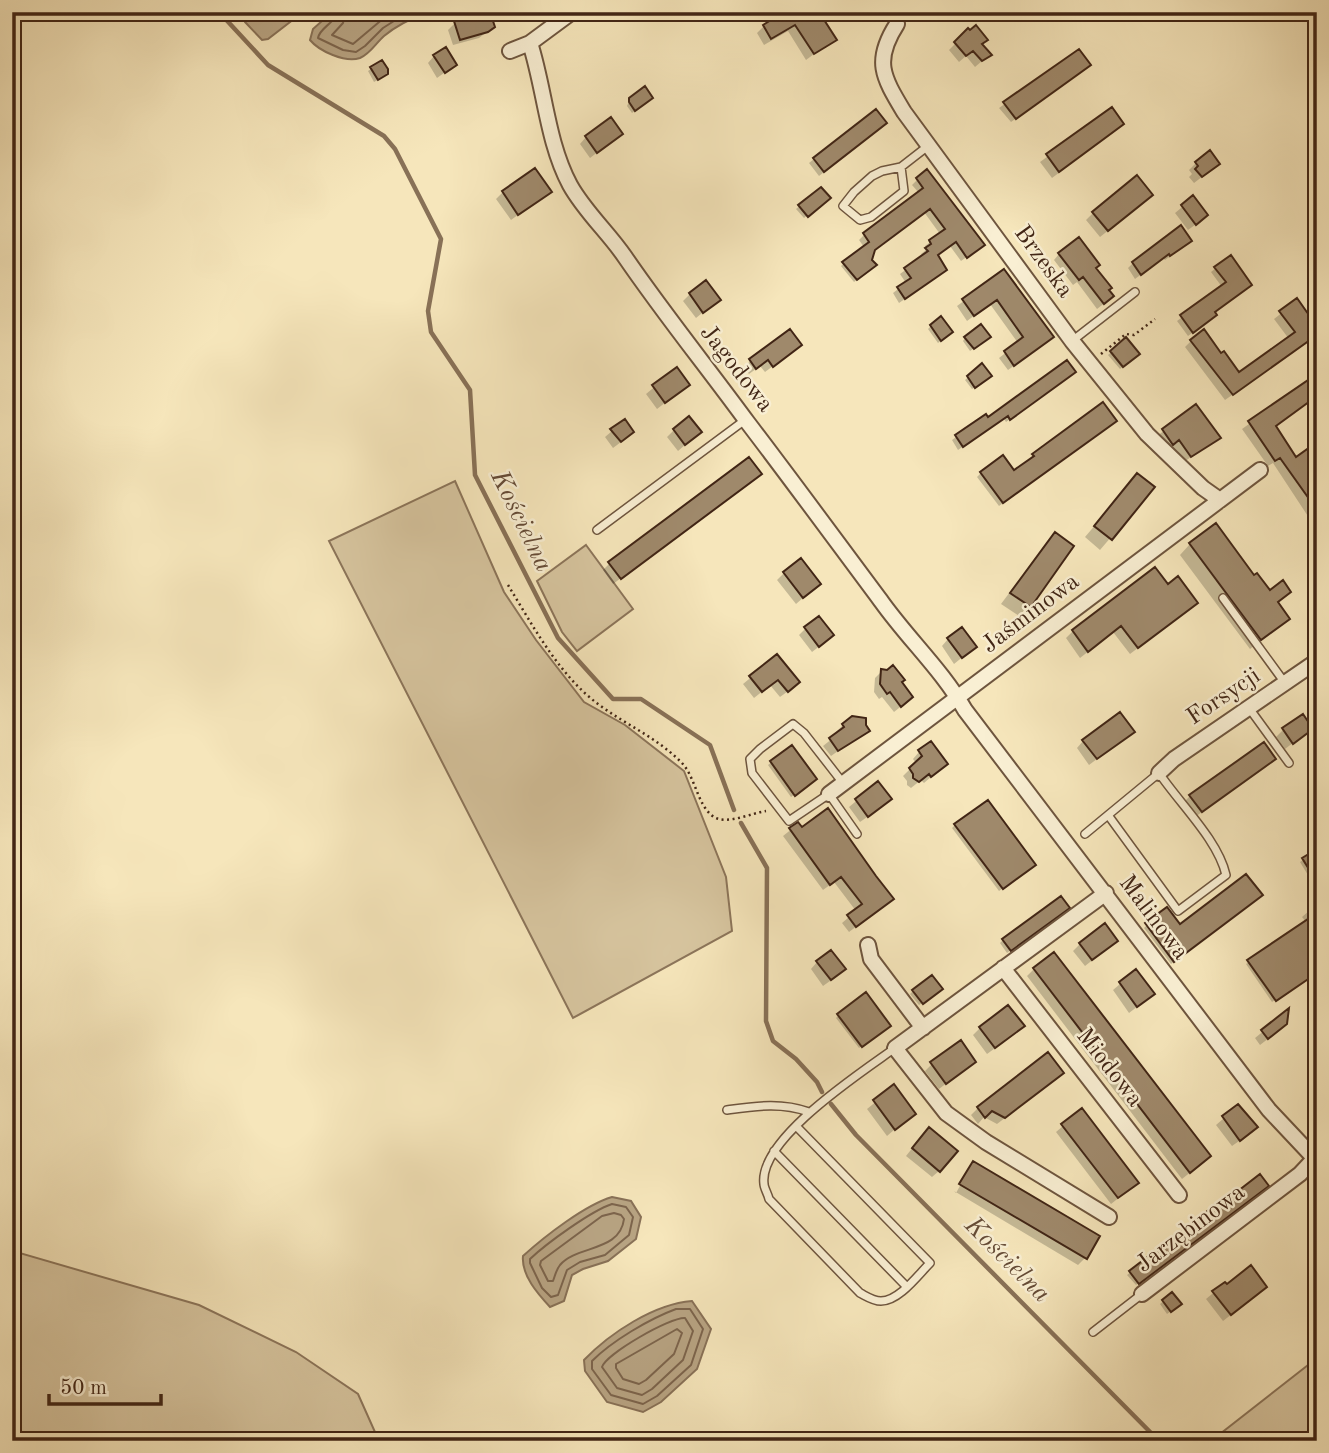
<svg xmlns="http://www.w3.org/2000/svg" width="1329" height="1453" viewBox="0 0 1329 1453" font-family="'Old Standard TT',serif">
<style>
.green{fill:#d7c59f;stroke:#8c755a;stroke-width:2}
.water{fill:#b8a483;stroke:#887157;stroke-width:2}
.shadow{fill:#0003}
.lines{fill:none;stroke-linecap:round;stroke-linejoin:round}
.shore{stroke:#7c644c;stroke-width:2}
.stream{stroke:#887157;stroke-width:4.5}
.building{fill:#9f896b;stroke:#412515;stroke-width:2}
.service-casing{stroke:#6e553e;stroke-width:10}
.minor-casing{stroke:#6e553e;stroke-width:18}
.path{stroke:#412515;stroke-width:2.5;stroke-dasharray:2 3.5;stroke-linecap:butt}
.service{stroke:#f9efd3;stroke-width:7}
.minor{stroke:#f9efd3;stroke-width:14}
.labels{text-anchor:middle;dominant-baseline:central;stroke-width:5;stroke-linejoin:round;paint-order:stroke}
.street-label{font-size:24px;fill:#412515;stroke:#f9efd3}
.water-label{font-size:26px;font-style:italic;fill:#654b36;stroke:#f9efd3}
</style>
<rect width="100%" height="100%" fill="#f6e6bb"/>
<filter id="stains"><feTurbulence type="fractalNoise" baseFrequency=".00286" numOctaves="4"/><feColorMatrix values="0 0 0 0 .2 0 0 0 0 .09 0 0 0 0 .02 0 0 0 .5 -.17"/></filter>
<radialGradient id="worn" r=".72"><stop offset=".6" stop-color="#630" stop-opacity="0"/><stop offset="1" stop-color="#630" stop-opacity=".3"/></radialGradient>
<path class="green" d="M455,481L504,592L536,640L584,702L625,725L684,771L726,877L732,931L573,1018L329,541Z
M586,545L633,609L577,651L562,632L537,581Z
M12,1246L16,1252L199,1305L296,1352L358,1394L379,1441H12Z
M1317,1358V1441H1211Z"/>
<path class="water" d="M244,12H303L268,39L262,40L245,22Z
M332,12H428C412,18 397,25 384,36C376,43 370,54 360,58C345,63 319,51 310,40L313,29Z
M612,1197L631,1201L641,1217L636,1239L608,1261L583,1269L572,1275L564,1301L550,1307C538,1294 521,1275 523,1256C545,1236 585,1205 612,1197Z
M692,1301L711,1329L697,1369L661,1402L643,1412L607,1402L585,1371L584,1360C610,1333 654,1304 692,1301Z"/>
<path class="shadow" d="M787,12L834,39L806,60L788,31L764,45L757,33L764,26Z
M965,12H983L972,21Z
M455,23L493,27L479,38L453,45L448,30Z
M968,31L989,55L975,67L966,56L959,62L949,50Z
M1079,51L1084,69L1011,122L999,108Z
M434,56L455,65L437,78L428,63Z
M381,62L383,77L374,82L368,71Z
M630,99L648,101L632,113L627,106Z
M1111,110L1115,131L1052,178L1040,162Z
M880,128L819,176L809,163L814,159Z
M621,134L590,158L580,144L586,137Z
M1196,163L1211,170L1194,183L1189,177L1192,174L1189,170Z
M917,180L978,249L961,261L950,246L936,256L940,275L899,303L893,293L906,283L900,274L923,257L921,254L927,249L925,246L940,234L924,212L867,255L872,268L854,282L841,266L864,247L859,240L864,235L919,193L912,185Z
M821,189L828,198L804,218L796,209Z
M503,192H549L511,220L496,199Z
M1193,198L1199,222L1188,230L1175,213Z
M1144,202L1100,237L1086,220L1093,213Z
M1185,246L1165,260L1163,258L1135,279L1128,268L1133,263Z
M1059,254L1095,268L1107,290L1106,302L1097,309L1077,282L1073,285L1054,260Z
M1216,268L1250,285L1213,313L1211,319L1188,336L1177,321L1222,287L1211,272Z
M1003,272L1046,343L1008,370L999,358L1018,343L990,304L967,321L957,306Z
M690,294L718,300L696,318L683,301Z
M1297,301L1310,321L1317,316V343L1313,338L1225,400L1185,347L1191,341L1220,356L1239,374L1289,339L1274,319Z
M931,326L948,335L938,343L928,329Z
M965,338L986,340L970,351L963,341Z
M1126,340L1137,354L1120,369L1108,355Z
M793,351L765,372L760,366L749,374L744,368L750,361Z
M982,365L986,379L972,389L965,380Z
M676,369L688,385L657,409L646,394Z
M1317,375V396L1274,427L1296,459L1317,445V530L1273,463L1268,466L1242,429Z
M1070,376L1006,422L1004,419L958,450L952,440L986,416L988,419Z
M1195,406L1219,437L1184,462L1171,446L1166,450L1156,437Z
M1111,425L999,506L977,477L981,473H1013L1031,461L1030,459L1033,455Z
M674,430L700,432L678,451L667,437Z
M612,431L625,439L613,448L605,437Z
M760,474L613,584L603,570L609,564Z
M1137,476L1153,488L1100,550L1085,537Z
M1055,535L1029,605L1019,616L1001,604L1045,545Z
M1190,544L1254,577L1269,592H1289L1277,604L1288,619L1250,649L1180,555Z
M784,573L819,584L796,604L777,580Z
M1167,587L1188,610L1130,654L1113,632L1080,658L1066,638L1073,631Z
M805,629L825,642L812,652L799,635Z
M948,639L975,647L954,664L942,646Z
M777,656L791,689L780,697L770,685L754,698L743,684Z
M882,671L900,683L904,704L894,712L882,697L879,699L874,692L875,678Z
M843,725H864L868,730L831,756L823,746L838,734L836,732Z
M1311,729L1285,749L1276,737L1283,730Z
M1125,738L1089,765L1077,748L1083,741Z
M792,747L812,782L791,797L768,765Z
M919,752L946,764L924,783L921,780L911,788L907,785V781L903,776L916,763L913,759Z
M1274,759L1265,768L1192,819L1181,805L1190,796Z
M878,783L883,806L860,822L849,807Z
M798,824L885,905L849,932L842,923L856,911L834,882L823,890L783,836Z
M955,825L1031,868L999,891L952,828Z
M1317,851V883L1314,885L1300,862Z
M1258,898L1171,964L1144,928L1147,925L1179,927Z
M1317,904V972L1272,1002L1246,964L1306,922L1302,917Z
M1064,910L1007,953L1000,943L1003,940Z
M1080,944L1109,947L1085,966L1073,951Z
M817,962L837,976L823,986L811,969Z
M1034,969L1202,1163L1182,1179L1027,976Z
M1120,984L1146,1000L1129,1013L1113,990Z
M913,991L938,992L919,1005L910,994Z
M1287,1012L1278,1031L1260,1045L1255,1038Z
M839,1015L886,1028L859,1048L836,1018Z
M980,1028L1016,1033L987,1054L973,1035Z
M1047,1054L1062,1073L1055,1080L997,1124L984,1117L978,1124L971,1115L978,1108Z
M974,1062L939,1089L925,1071L932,1064Z
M894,1087L909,1117L887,1136L867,1109Z
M1238,1106L1249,1134L1232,1146L1216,1125Z
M1063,1126L1130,1189L1111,1204L1056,1132Z
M922,1136L939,1171L932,1177L906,1156Z
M973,1163L1098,1237L1085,1258L1078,1265L954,1191L956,1193L970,1168H968Z
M1263,1188L1136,1285L1127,1275L1224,1203Z
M1224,1284L1258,1294L1223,1321L1206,1299Z
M1172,1294L1177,1307L1167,1314L1160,1304Z
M1317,1316V1329L1311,1322Z"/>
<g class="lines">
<path class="shore" d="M336,12C335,24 320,27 318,38L343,50L356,52L365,46L383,28L408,12
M345,12L343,23L332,35L353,44L391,12
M612,1204L626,1207L633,1217L629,1235L605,1255L580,1262L567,1270L558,1295L551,1297L542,1288L530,1263V1259C547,1243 591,1211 612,1204Z
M614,1213L621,1215L624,1219C620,1252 577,1245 560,1265C556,1270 555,1276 553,1281H548L540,1265L541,1261L602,1216Z
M676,1309H690L703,1329L691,1365L657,1396L643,1404L611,1395L592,1369V1361C612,1341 649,1319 676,1309Z
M685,1318L693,1331L683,1360L652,1389L642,1395L617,1388L602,1367C606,1354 670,1317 685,1318Z
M677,1329L682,1333L674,1354L646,1380L639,1384L623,1379L616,1368V1364Z"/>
<path class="stream" d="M219,12L268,65L384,136L395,149L441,239L428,311L431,332L470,390L475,475L558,638L613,699H641L710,745L734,810
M741,823L767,868L766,1021L773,1041L796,1059L817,1082L822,1092
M831,1104L856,1135L1159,1441"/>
</g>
<path class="building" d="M467,12H490L495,27L488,32L460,40L454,21L468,16Z
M784,12H819L837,40L814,54L795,25L771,39L763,25Z
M976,25L988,40L982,44L992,55L982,61L973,51L966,56L954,42L968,28L970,30Z
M446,47L457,65L445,73L433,55Z
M1079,49L1091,65L1016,119L1003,102Z
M382,60L388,69V74L378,80L370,67Z
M645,86L653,98L635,111L629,102V98Z
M1112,107L1124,124L1059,172L1046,154Z
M876,109L887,123L824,172L813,158Z
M611,117L623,134L597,153L585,136Z
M1210,150L1220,164L1202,177L1195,169L1198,166L1195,162Z
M535,168L552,192L518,215L502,191Z
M927,169L985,245L967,258L956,242L938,255L947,270L905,299L897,287L911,278L904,268L928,251L925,248L931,244L929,240L945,229L930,209L875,250L872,260L877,265L857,280L842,262L869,242L863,233L923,188L916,178Z
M1137,175L1153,195L1108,231L1092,212Z
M821,187L831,198L808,217L798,205Z
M1193,195L1208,215L1196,225L1181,205Z
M1181,225L1192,241L1170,256L1169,254L1141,275L1132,262Z
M1079,237L1100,265L1096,268L1112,288L1109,290L1114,296L1104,304L1083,277L1079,280L1058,253Z
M1231,255L1252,285L1215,312L1217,315L1193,333L1180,315L1226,282L1214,267Z
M1004,269L1054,337L1014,366L1004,351L1023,337L997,300L974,316L962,299Z
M706,280L721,300L703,313L689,293Z
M1297,298L1311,318L1317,314V335L1233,395L1190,340L1204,329L1221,353L1224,351L1239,372L1295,332L1279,311Z
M941,316L953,332L941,341L930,325Z
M981,324L991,337L974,349L964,337Z
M790,329L802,345L773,367L768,360L756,369L749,359Z
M1126,337L1140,354L1123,367L1110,351Z
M1067,360L1076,372L1010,420L1008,416L963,447L955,435L986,414L988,417Z
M982,363L992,376L975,388L967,376Z
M677,367L690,385L665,403L652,385Z
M1317,374V396L1276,426L1296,457L1317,442V510L1280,458L1275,461L1248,421Z
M1103,402L1117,421L1003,503L980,472L1003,455L1014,470L1034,456L1032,454Z
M1196,404L1221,438L1191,457L1179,440L1173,445L1162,429Z
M689,416L702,432L685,445L673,429Z
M625,419L634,432L621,442L610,429Z
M749,457L762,474L621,579L608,562Z
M1137,473L1155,487L1112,540L1094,526Z
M1216,523L1254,575L1257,573L1270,590L1283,580L1291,592L1278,602L1290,619L1261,640L1189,543Z
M1055,532L1074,546L1031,607L1010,593Z
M801,558L821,584L803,598L783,572Z
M1155,567L1168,584L1178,576L1198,603L1138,648L1121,626L1088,652L1072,630Z
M819,616L834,635L819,647L804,627Z
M962,627L977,647L962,658L947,638Z
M777,654L800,682L788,692L778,680L762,692L749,676Z
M893,665L905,680L902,682L913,697L901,707L890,692L887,694L880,684L881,669L887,670Z
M1120,712L1135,732L1097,759L1082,740Z
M1303,714L1313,729L1293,744L1282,728Z
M852,716L866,718V725L870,731L838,751L829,738L844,727L842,724Z
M931,741L948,764L931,777L929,774L919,782L913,778V774L909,768L922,756L918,750Z
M1264,742L1276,759L1202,812L1189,795Z
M792,745L817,779L795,796L770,761Z
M878,781L892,799L868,817L855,799Z
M988,800L1036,865L1003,889L954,824Z
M828,808L876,876L894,899L856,927L847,915L862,904L841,877L830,885L789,828L798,822L802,827Z
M1317,849V882L1302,858Z
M1246,874L1263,895L1174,962L1145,923L1167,907L1180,924Z
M1061,896L1070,908L1011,951L1002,939Z
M1317,913V973L1276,1001L1247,960Z
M1105,923L1118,941L1092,960L1079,943Z
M831,950L846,969L831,980L816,961Z
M1054,952L1211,1156L1190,1173L1033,968Z
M1136,969L1155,994L1137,1007L1119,982Z
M932,975L943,989L923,1004L912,990Z
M866,992L891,1026L862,1047L837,1014Z
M1008,1005L1025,1026L995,1048L979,1027Z
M1289,1008L1287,1024L1268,1039L1261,1030Z
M961,1040L976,1062L946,1084L930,1062Z
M1048,1052L1064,1073L1005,1118L992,1111L985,1118L977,1107Z
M894,1084L916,1114L895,1130L873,1100Z
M1238,1104L1258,1127L1240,1141L1222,1116Z
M1082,1108L1139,1183L1118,1198L1061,1124Z
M929,1127L958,1151L940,1172L912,1148Z
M973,1161L1100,1236L1087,1259L959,1184Z
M1260,1174L1269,1186L1139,1284L1129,1271L1223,1199L1225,1201Z
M1251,1265L1267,1287L1231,1315L1212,1291L1225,1282L1227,1284Z
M1172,1292L1182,1304L1171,1312L1162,1300Z"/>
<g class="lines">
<defs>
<path id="service" d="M901,167L904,191L871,217L860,220L843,206L854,192L872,176L882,171L901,167L928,146
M1072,341L1135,292
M597,530L745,420
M1223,598L1285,683
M1249,708L1289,763
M843,783L804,733L793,724L760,749L750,759L752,773L789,821L829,794L857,834
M1085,834L1159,773C1180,804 1218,840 1226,875L1178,911L1108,815
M727,1110C756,1106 781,1102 809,1112
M796,1126L930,1263C918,1275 899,1301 881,1301C873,1301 866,1296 860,1293L769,1199C768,1194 764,1188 764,1184C758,1139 862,1072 895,1048
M774,1151L906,1286
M1093,1332L1142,1294"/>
<path id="minor" d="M897,24C873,61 883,77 904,112L1072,341L1147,434L1203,488L1220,500
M530,43C545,90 547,142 570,185C585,212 608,232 625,257C664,314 707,367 748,423C793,482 837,542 881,601C908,639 942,670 965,710L1269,1110L1317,1161
M510,51L530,43L572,12
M1159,773L1174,759L1317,661
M829,794L1260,470
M1106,893L895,1048L946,1113L986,1142L1109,1217
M868,945L871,959L923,1028
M1003,968L1179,1195
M1142,1294L1300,1174L1314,1159"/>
</defs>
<use href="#service" class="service-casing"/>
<use href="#minor" class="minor-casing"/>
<path class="path" d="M1101,354L1126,334L1134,335L1155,319
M508,585C533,626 559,675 598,704C626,725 656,737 681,762C696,777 697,806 714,817C727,825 752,813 766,811"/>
<use href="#service" class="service"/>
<use href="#minor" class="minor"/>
</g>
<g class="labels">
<g class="street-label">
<text transform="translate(1043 262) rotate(54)">Brzeska</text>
<text transform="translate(736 369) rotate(52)">Jagodowa</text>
<text transform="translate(1031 614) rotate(-37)">Jaśminowa</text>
<text transform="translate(1224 697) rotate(-34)">Forsycji</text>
<text transform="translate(1153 918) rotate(53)">Malinowa</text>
<text transform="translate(1109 1068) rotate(52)">Miodowa</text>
<text transform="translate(1191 1229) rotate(-37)">Jarzębinowa</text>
</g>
<g class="water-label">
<text transform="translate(521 521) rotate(64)">Kościelna</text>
<text transform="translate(1007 1260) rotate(45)">Kościelna</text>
</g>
</g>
<rect width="1329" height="1453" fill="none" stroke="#f6e6bb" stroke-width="42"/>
<rect x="14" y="14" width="1301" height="1425" fill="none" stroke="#412515" stroke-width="3.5"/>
<rect x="21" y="21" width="1287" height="1411" fill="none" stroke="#412515" stroke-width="2"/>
<path d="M49 1394v10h112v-10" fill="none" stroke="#412515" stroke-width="3.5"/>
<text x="60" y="1394" font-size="21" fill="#412515" stroke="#f9efd3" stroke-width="5" paint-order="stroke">50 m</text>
<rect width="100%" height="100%" filter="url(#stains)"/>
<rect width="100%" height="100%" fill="url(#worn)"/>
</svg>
